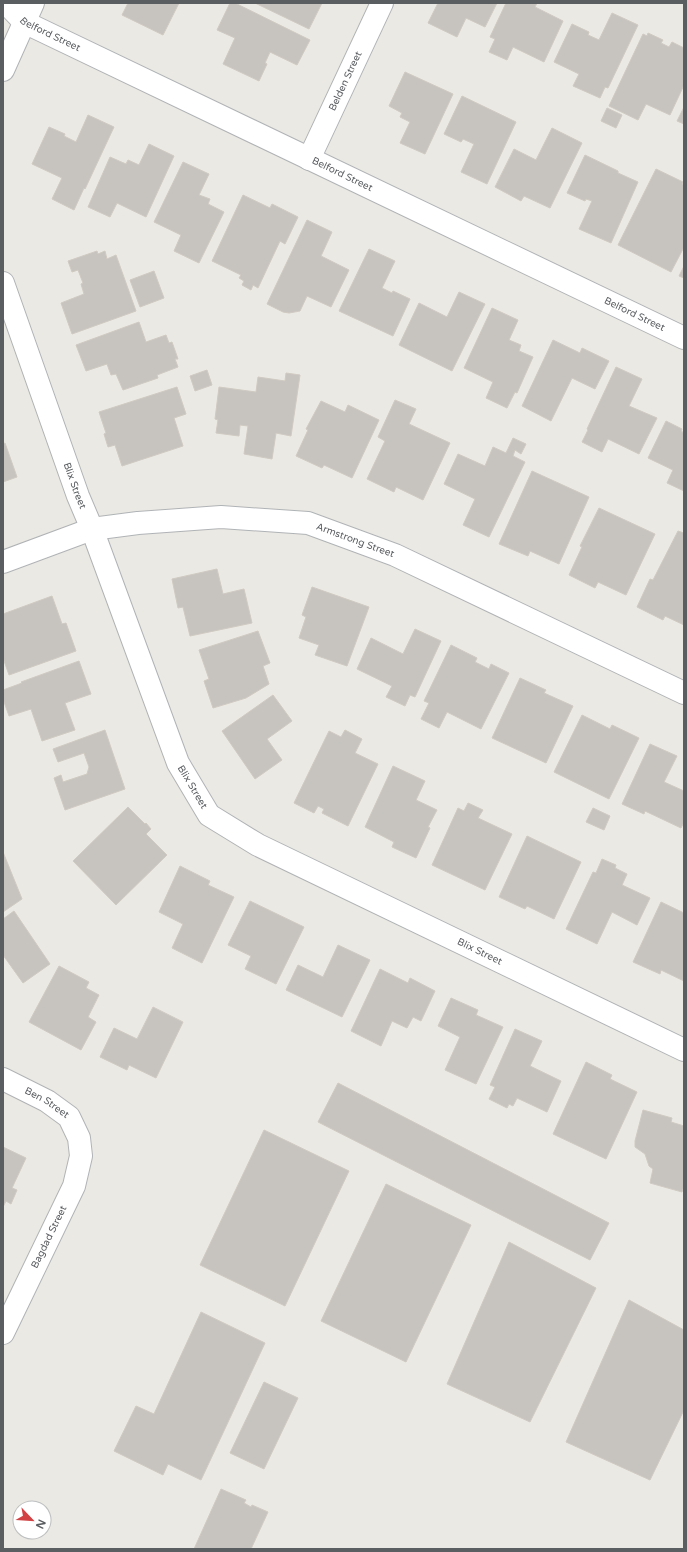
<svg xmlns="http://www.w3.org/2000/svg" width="687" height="1552" viewBox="0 0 687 1552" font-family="'Varela Round',sans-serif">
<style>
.building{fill:#c7c3bf;stroke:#cfcac2}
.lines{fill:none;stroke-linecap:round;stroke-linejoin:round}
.minor-casing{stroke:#b0b3b6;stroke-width:24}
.minor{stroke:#fff;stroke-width:22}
.labels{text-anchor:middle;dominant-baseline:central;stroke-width:4;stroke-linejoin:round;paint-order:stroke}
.street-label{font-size:10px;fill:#5b5e61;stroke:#fff}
</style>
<rect width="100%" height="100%" fill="#ebe9e3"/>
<path class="building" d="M128,3H179L163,35L122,15Z
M230,3H235L310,40L297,65L270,52L265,63L267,64L259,81L223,64L235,38L217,30Z
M255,3H322L309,29Z
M438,3H497L485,27L466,18L457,37L428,23Z
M506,3H537L535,7L563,21L544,62L513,47L507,60L489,52L495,39L490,37Z
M612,13L638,25L608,88L605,87L600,98L573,86L579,74L554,62L572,24L589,32L588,35L599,40Z
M648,33L663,40L661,43L669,47L672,42L684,48V85L670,115L646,104L638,120L609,106L643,34L647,36Z
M405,72L453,94L425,154L400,143L410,122L400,117L402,113L389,106Z
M462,96L516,122L487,184L461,172L474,144L463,139L461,142L444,134Z
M684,107V124L677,121Z
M607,108L622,115L616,128L601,121Z
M88,115L114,127L85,189L84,188L74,210L52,199L62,178L32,164L49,127L65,134L64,136L76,142Z
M552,128L582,143L550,208L524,196L521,201L495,187L514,149L536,160Z
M149,144L174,156L146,217L117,203L110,217L88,207L110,157L126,164L128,160L139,165Z
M585,155L618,171V173L638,182L611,243L579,229L592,201L586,199L585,201L567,193Z
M183,162L209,174L199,195L210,199L208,204L224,212L199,263L174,251L181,235L154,222Z
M656,169L683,182L682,184L684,185V247L671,272L618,245Z
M243,195L270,208L272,204L298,217L285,244L280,241L258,288L253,285L251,290L242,285L244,281L239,278L241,275L212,261Z
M307,220L332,232L321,256L349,270L331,307L307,296L300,311L289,313L283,312L267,304Z
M369,249L395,261L382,288L392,293L393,291L410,299L393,336L339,311Z
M97,251L98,254L105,251L107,259L116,255L136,311L72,334L61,303L84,294L81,284L83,283L78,270L72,272L68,261Z
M684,266V278L679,276Z
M154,271L164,298L140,307L130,280Z
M459,292L485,304L452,371L399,345L419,303L447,317Z
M492,308L518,320L509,340L521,345L519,351L533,357L517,393L515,392L507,408L486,398L493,382L464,368Z
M139,322L146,342L166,335L169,343L172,342L178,359H175L178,367L157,375L158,378L123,390L116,374L111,375L107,364L86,371L76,345Z
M553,340L580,353L582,348L609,361L595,389L572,378L551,421L522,406Z
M616,367L642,379L629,406L657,418L639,454L608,439L602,452L582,442L588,430L587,429Z
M207,370L212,385L195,391L190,376Z
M286,373L300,375L291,436L276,433L272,459L244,454L248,426L240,425L239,436L216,433L218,420L215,419L219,387L256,392L258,377L285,381Z
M177,387L186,414L174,418L183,446L122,466L115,445L108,447L104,434L106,433L99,412Z
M395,400L416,409L409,424L450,443L423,500L396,487L394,492L367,479L385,441L378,437Z
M321,401L345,412L348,405L379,420L352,478L324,465L322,468L296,456L308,430L306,429Z
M666,421L682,429L681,431L684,433V491L667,483L673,470L648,458Z
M513,438L526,444L521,454L515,450L513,456L525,462L489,537L463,525L475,499L444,484L458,454L485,466L493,447L506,453Z
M5,443L17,477L3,482V444Z
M532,471L589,497L559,564L530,551L528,556L499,544Z
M599,508L655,534L626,595L598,582L595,588L569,575L582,547L580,546Z
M678,531L684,533V625L665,616L663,620L637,607L650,579L653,580Z
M217,569L223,594L244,589L252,623L190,636L183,607L178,608L172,579Z
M312,587L369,607L347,666L315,655L319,645L299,638L306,617L302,615Z
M52,596L62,624L66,623L76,651L9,675L3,658V614Z
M415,629L441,641L415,697L410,695L405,706L386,697L392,686L357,669L371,638L403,654Z
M258,631L270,663L263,666L269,684L246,698L213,708L204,681L209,679L199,650Z
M451,645L477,658L475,662L489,669L491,664L509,673L481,729L447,712L439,728L421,719L429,703L424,701Z
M79,661L91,694L65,703L75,730L42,741L31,709L9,716L3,699V690L22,683L21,682Z
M520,678L546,690L544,693L573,706L546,763L492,738Z
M273,695L292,721L267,739L282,760L255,779L222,731Z
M582,715L610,729L612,725L639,738L609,799L554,772Z
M105,730L125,789L65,810L54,778L61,775L63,782L87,774L89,767L84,753L58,762L53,749Z
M345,730L362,739L355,753L378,764L348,826L322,813L324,809L318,806L314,813L294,803L329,731L341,737Z
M650,744L677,756L664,782L684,791V822L681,828L645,811L644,814L622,804Z
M393,766L425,781L416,800L437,810L428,827L430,828L416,858L392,847L394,842L365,827Z
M468,803L483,810L478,818L512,834L485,890L432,865L458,808L464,811Z
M128,807L145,824L146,823L151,829L146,834L167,855L116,905L73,861Z
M593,808L610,816L604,830L586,822Z
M527,836L581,862L554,919L527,906L525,909L499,897Z
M3,852L22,899L3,912Z
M602,859L616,865L615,868L627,874L622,885L650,898L637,925L612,912L597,944L566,929L593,872L596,873Z
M180,866L210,881L208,885L234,897L202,963L172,948L183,924L159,912Z
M250,901L304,927L276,984L245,969L251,956L228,945Z
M661,902L684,913V981L661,970L660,974L633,962Z
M14,911L50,964L23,983L3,955V919Z
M338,945L370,960L342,1017L286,990L298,965L323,977Z
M59,966L89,982L86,988L99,995L88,1017L96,1022L81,1050L29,1022Z
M380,969L408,983L410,978L435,991L421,1021L413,1017L407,1028L392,1021L381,1046L351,1031Z
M451,998L478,1010L476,1015L503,1027L476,1084L445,1070L460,1037L438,1026Z
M153,1007L183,1022L156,1078L129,1065L127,1070L100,1057L114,1028L137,1039Z
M515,1029L542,1041L530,1066L561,1081L547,1112L517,1098L513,1106L509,1104L507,1108L489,1099L495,1087L490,1085Z
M586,1062L612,1075L610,1079L637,1092L606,1159L553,1134Z
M338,1083L609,1223L590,1260L318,1122Z
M643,1110L672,1118L671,1122L684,1126V1186L682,1192L650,1183L653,1169L649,1166L645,1154L635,1147V1141Z
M264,1130L349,1171L285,1306L200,1265Z
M3,1147L26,1158L12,1188L17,1190L11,1204L6,1201L3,1207Z
M386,1184L471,1225L406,1362L321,1321Z
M509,1242L596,1288L530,1422L447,1384Z
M629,1300L684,1330V1410L650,1480L566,1442Z
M201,1312L265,1343L201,1480L168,1464L163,1475L114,1451L136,1406L154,1414Z
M264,1382L298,1398L264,1469L230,1453Z
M221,1489L246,1500L244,1503L251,1507L252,1505L268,1512L251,1549H194Z"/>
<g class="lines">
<defs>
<g id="minor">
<path id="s1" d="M6,3L24,22L684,338"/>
<path d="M3,70L33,3"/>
<path id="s2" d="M309,159L382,3"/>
<path id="s3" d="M3,283L78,496L92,529L178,763L209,815L258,845L684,1050"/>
<path id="s4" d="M3,562L92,529L138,523L221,517L308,523L395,555L684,693"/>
<path id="s5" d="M3,1079L47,1101L69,1117L79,1138L81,1156L74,1186L3,1333"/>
</g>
</defs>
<use href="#minor" class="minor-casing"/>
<use href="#minor" class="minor"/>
</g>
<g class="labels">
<g class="street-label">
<text stroke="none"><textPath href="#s1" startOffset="55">Belford Street</textPath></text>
<text stroke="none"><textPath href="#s2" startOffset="86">Belden Street</textPath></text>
<text stroke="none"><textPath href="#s1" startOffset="379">Belford Street</textPath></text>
<text stroke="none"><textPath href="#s1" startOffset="703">Belford Street</textPath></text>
<text stroke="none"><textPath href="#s3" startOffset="215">Blix Street</textPath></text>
<text stroke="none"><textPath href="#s4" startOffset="362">Armstrong Street</textPath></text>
<text stroke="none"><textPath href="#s3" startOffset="539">Blix Street</textPath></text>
<text stroke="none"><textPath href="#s3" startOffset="875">Blix Street</textPath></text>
<text stroke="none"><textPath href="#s5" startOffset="50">Ben Street</textPath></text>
<text transform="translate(49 1237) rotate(-64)">Bagdad Street</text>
</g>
</g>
<rect width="687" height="1552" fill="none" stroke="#5b5e61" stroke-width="8"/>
<g transform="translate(32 1520) rotate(115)"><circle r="19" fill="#ffffff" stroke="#bdbfc0"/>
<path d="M0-3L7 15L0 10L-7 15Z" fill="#d24244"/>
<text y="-6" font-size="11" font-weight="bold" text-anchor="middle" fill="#5b5e61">N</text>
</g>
</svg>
